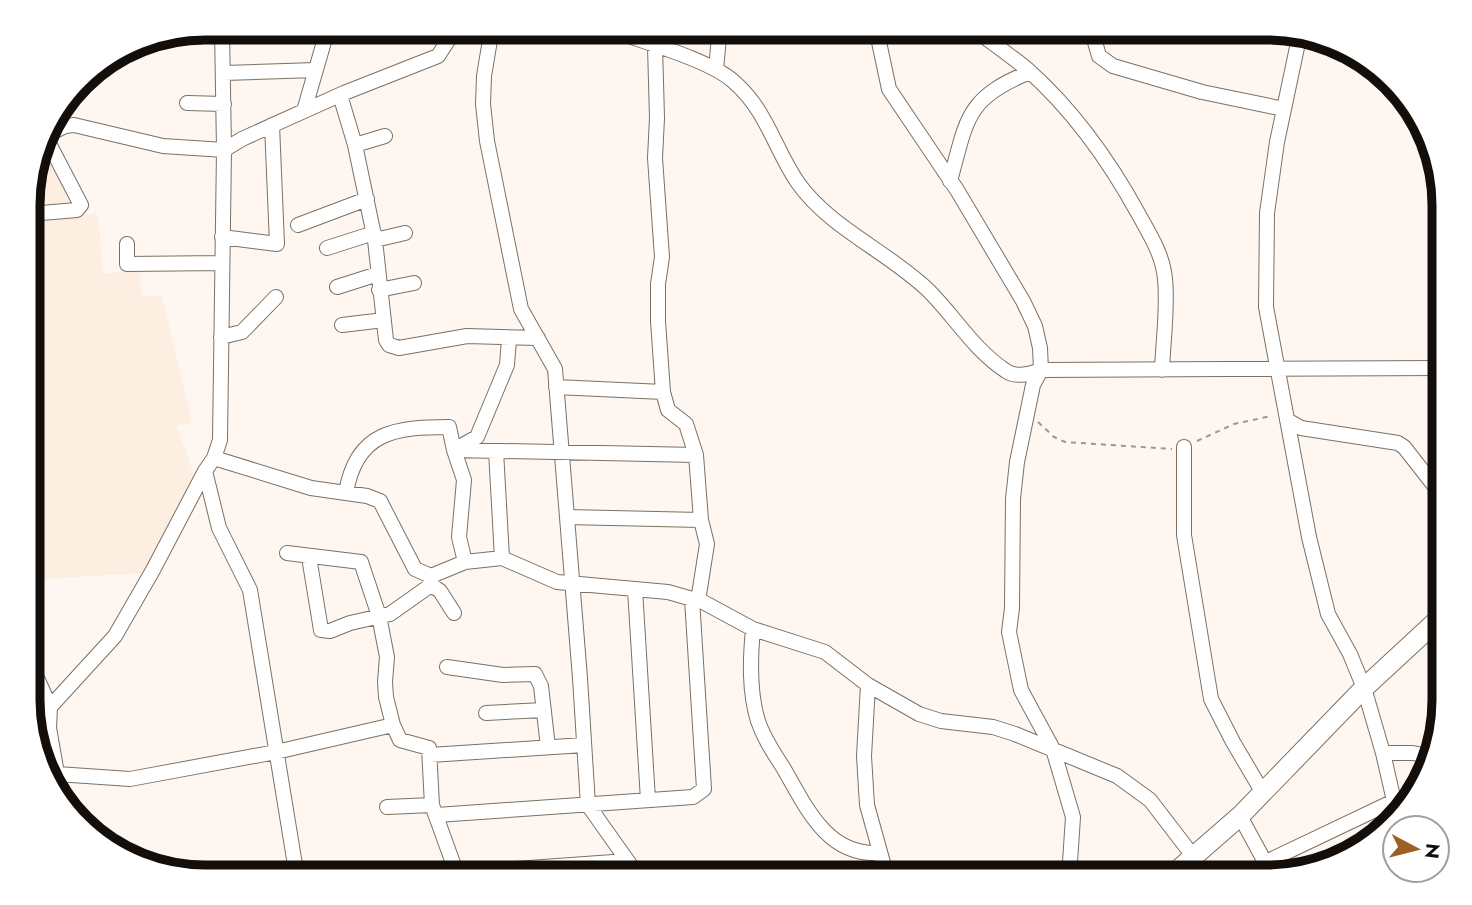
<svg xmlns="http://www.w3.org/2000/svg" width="1472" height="905" viewBox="0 0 1472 905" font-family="Jost,sans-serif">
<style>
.built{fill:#fdeee2}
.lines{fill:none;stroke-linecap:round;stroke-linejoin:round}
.street-casing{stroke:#7e6f62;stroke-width:16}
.secondary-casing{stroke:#7e6f62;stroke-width:21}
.path{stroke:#9d9791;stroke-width:2;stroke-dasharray:5 5;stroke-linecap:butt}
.street{stroke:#fff;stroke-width:14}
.secondary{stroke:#fff;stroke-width:19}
.rim{fill:none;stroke:#130e09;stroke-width:9}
</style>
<rect width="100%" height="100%" fill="#fef7f1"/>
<path class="built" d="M42,140L75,204L29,211V182Z
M98,214L103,273L139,271L142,296H162L192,423L177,426L194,475L144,573L29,580V220Z"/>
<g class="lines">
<defs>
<path id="street" d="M492,28L484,76L483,104L487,141L521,309L555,369L580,678L588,805L639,877
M606,28C640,41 708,59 733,81C767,110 774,148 798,183C831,229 889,252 929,291C955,317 974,350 1006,371C1016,378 1030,374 1041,370L1444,368
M876,28L889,89L957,190L1023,301L1035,326L1040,348L1041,370L1033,385L1017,462L1013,499L1012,608L1009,632L1021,690L1053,749L1073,817L1069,877
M972,28C991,42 1010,55 1028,70C1074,111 1110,162 1139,215C1150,235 1163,255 1165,279C1168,308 1163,341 1162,370
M1091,28L1099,56L1113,66L1202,92L1284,109
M1299,38L1277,142L1267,213L1266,307L1309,537L1328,614L1350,654L1364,688L1383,753L1394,801L1402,810
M655,46L657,118L655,158L662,257L658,284V321L663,392
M716,69L719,37L723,28
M224,73L316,70
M340,95L355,145L375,240L386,340L389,345L399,348L467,336L538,338
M187,103L224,104
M304,111L328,28
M45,136L65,126L74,125L163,146L224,150L242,139L344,93L438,56L449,39L465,28
M355,145L385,136
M950,181C967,120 965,98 1030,72
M29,214L77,210L81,205L44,134
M298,225L367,199
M222,237L277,244L272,125
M375,240L405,233
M127,244V264L222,263
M327,248L374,233
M337,287L378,274
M379,290L414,283
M342,325L384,320
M221,337L242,332L276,297
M556,387L663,392L668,410L686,424L696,455L701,520L707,544L698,601
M1287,420L1301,428L1398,443L1404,447L1444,498
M1184,447V535L1211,699L1233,742L1263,793
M496,451L502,558
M214,458L311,488L367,496L380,501L415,569L431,576L465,562L502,558L557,582L668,592L703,602L753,629L825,652L868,685L919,714L941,721L993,727L1015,734L1117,776L1150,800L1193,856
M205,471L219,528L250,590L297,877
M346,493C356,431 396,427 449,427L454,450L696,455
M567,517L701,520
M287,553L361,562L379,616L387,657L385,682L386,697L393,725L400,740L429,748L432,805L458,877
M309,557L321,630L330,631L350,623L390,614L431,585V576
M465,562L459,537L464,480L454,450L477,437L507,365L509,339
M431,585L440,591L454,613
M635,589L648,800
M753,629C750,660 749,692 758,721C764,739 774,753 784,769C806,807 827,856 879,853
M29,654L30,671
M447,667L503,675L535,674L541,686L548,747
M29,671L38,680L50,707L49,728L62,802
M868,685L864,756L867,805L887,877
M50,707L115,636L153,570L205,471L214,458L220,440L224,150L222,28
M486,713L544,710
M1383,753H1413L1428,756
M430,755L584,745
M57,774L130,779L276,752L393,725
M387,807L432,805
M437,815L693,797L704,789L692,599
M1240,816L1273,877
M1266,862L1394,801
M457,873L627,861"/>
<path id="secondary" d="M1170,877L1240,816L1364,688L1444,614"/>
</defs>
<use href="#street" class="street-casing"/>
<use href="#secondary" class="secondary-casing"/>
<path class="path" d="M1038,422L1054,437L1065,442L1172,449
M1197,441L1234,424L1271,416"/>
<use href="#street" class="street"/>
<use href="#secondary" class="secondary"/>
</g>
<path d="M0 0H1472V905H0ZM205 40H1267A165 165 0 0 1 1432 205V700A165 165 0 0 1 1267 865H205A165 165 0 0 1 40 700V205A165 165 0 0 1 205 40Z" fill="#fff" fill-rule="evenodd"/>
<path class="rim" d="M205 40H1267A165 165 0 0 1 1432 205V700A165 165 0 0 1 1267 865H205A165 165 0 0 1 40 700V205A165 165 0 0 1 205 40Z"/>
<g transform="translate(1416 849) rotate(97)"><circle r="33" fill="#ffffff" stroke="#a19f9d" stroke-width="2"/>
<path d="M0-5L12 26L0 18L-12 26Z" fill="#9d6023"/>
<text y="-10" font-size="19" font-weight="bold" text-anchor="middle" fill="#130e09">N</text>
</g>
</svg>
